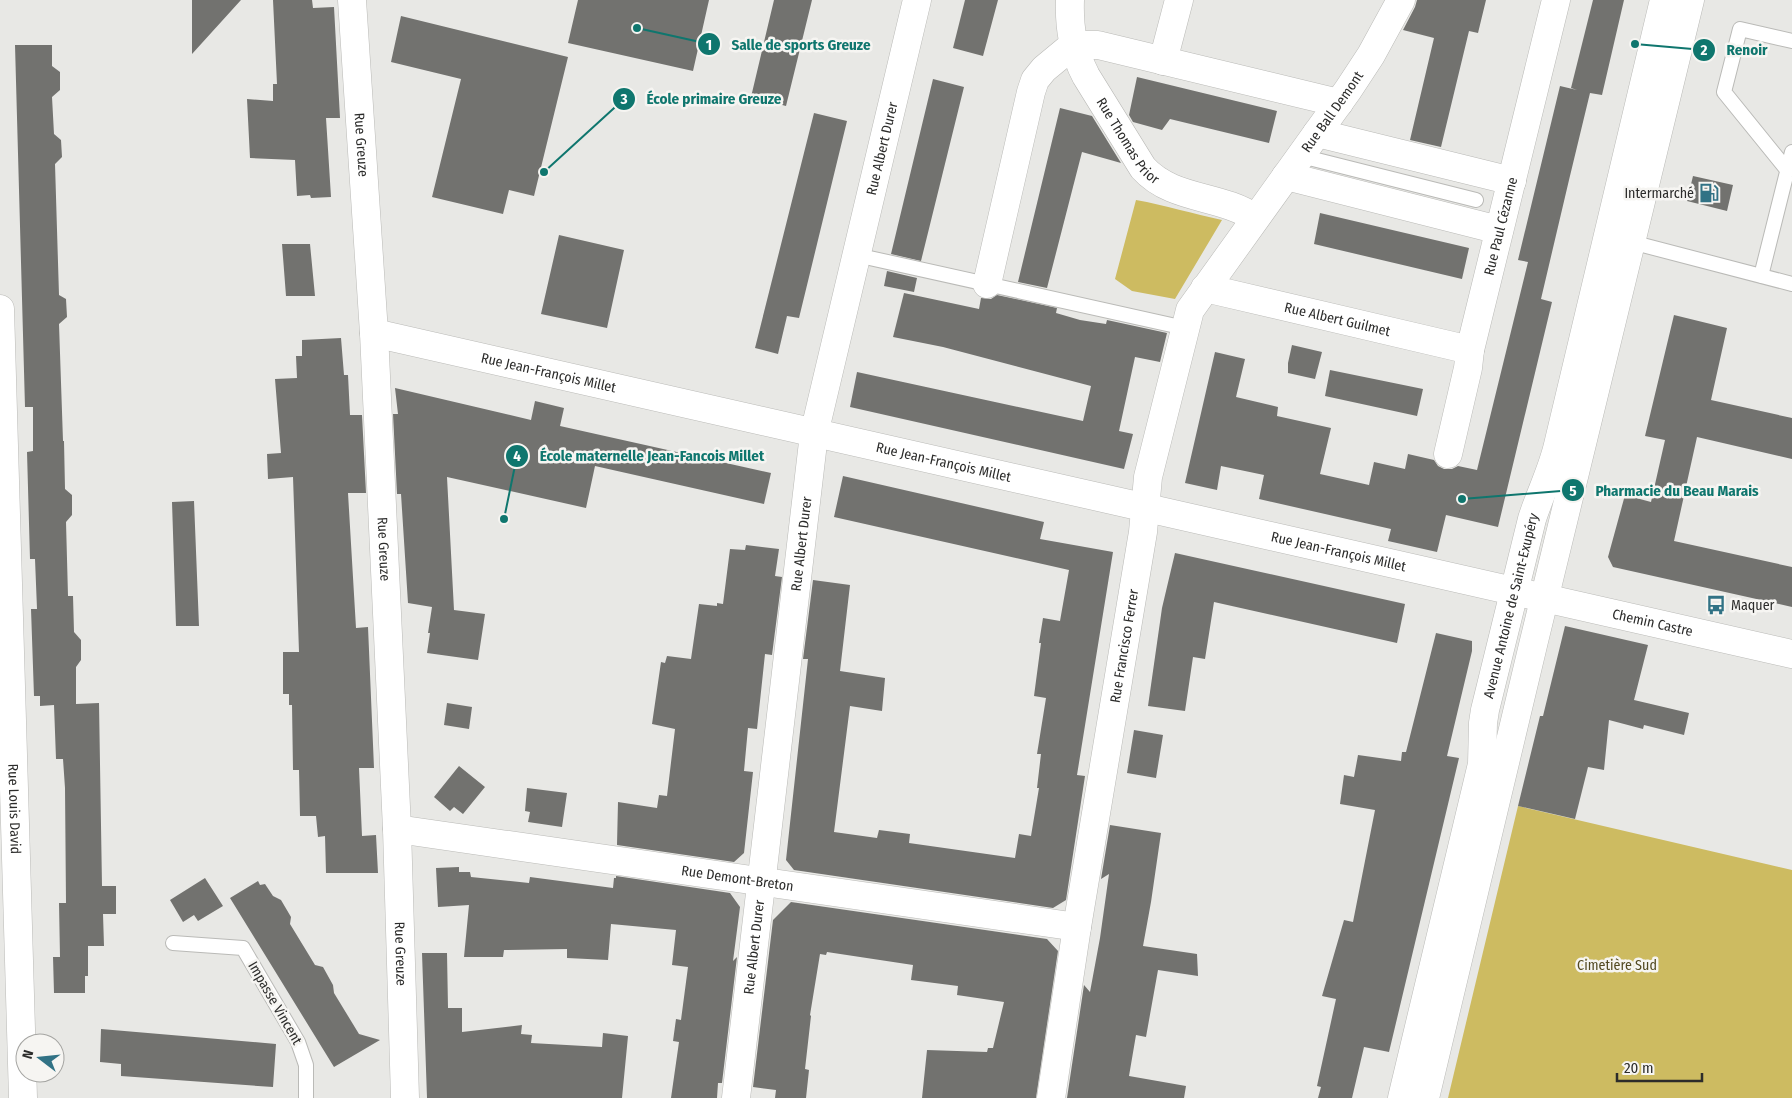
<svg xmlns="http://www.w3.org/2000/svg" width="1792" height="1098" viewBox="0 0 1792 1098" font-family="'Fira Sans Condensed',sans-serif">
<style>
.green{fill:#cdbb61}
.building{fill:#72726f}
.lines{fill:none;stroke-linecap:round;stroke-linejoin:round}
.lane-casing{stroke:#babab7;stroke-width:16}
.street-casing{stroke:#babab7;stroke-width:29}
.secondary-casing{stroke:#babab7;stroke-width:29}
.lane{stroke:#fff;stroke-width:14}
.street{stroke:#fff;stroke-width:28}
.secondary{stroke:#fff;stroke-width:28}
.labels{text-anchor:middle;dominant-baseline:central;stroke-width:5;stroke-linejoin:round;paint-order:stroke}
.street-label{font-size:14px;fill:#2c2c2b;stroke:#f6f5f2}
.poi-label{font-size:14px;fill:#2c2c2b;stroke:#f6f5f2;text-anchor:end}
.park-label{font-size:14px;fill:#524921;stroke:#f6f5f2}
.leader{fill:none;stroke:#0f766e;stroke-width:2}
.callout-dot{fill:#0f766e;stroke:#f6f5f2;stroke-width:2}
.mark-label{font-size:15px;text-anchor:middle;font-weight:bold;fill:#fff}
.callout-label{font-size:15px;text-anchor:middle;font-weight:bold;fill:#0f766e;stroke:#f6f5f2;stroke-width:5;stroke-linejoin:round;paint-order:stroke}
</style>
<rect width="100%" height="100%" fill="#e8e8e5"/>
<path class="green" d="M1136,200C1165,205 1193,214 1222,220L1175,299L1132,291L1115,279Z
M1518,806L1792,870V1098H1448Z"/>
<path class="building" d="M192,0H241L192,54Z
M273,0H312L313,8L334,7L340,118H326L331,197L311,198L310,195L297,196L295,160L250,158L247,99L273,101V84H277Z
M578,0H709L693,71L568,43Z
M774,0H812L786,106L751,97Z
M965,0H998L983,56L953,48Z
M1417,0H1486L1478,33L1469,31L1441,147L1410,140L1434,38L1403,30L1415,7Z
M1593,0H1624L1602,95L1590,93L1569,180L1541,299L1552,302L1498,527L1446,515L1437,552L1388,541L1391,529L1259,499L1264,475L1221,466L1217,490L1185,483L1215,352L1245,359L1236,397L1278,407L1277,416L1331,428L1320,474L1369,485L1374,462L1405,469L1408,454L1434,460L1438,466L1444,469H1452L1458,466L1477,470L1528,262L1518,260L1560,86L1577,90L1571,88Z
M401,16L568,57L534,196L509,190L503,214L432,197L461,79L391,62Z
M15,45H52V66L60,72V90L52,97L54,134L61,140L62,157L55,164L59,295L66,299L67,317L59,324L63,441H64L65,489L72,495V515L66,522L68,596H73L74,632L81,640V660L76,667V704L99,703L102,886H116V914H103L104,946H88V976H85V993H54L53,957H60L59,903H66L65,788L63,759H56L54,705L40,706V696H34L31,609H37L35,559H30L27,452L33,451V407H25Z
M1137,77L1277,111L1269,143L1170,119L1162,130L1133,122L1129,115Z
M933,79L964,87L921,261L891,254Z
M1060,108L1092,116L1121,163L1082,152L1047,288L1018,282Z
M814,113L847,121L799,318L787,316L778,354L755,348Z
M1693,176L1733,185L1727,211L1687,201Z
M1320,213L1469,248L1462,279L1314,244Z
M559,235L624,250L607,328L541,314Z
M282,244H310L315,296H286Z
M887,271L917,278L914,292L884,286Z
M904,293L979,309L981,298L991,299L997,295L1057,308L1056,313L1080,320L1106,324L1107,320L1167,333L1160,362L1135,357L1119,431L1133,434L1124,469L850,407L857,372L1083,421L1091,386L943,347L893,337Z
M1674,315L1727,328L1711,400L1792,418V459L1697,437L1674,541L1792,567V607L1613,567L1608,557L1625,495L1651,502L1665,440L1645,436Z
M341,338L344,375H348L350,415H362L366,493H348L356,628L368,627L374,768H359L362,836L376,835L378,873H326L325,836L318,837L316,816H300L299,770H293L292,705H289V694H283V652H299L293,477L268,479L267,454L281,453L275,379L297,378L296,356H302V340Z
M1292,345L1322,352L1315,379L1288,373V363Z
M1330,370L1423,389L1417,416L1325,396Z
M395,388L531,420L535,401L564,408L560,426L771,473L764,504L595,466L586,508L447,477L454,610L485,614L478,660L427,653L430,633H428L432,607L408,603L401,494H397L393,414H398Z
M843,476L1044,522L1040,539L1113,552L1077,775L1085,776L1066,900L1053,908L794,870L786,860L808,659H803L813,580L850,585L840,671L885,678L882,711L850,706L834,832L877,838L879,830L910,834L909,843L1015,858L1019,834L1031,836L1039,788H1037L1041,754H1037L1046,698L1034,696L1041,643H1039L1043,618L1060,621L1069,570L834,517Z
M194,501L199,626H176L172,502Z
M746,545L779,549L775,576L782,577L772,655L765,654L757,729L748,728L744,771L753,772L744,853L734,862L617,845L618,802L657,808L659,795L667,796L675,729L652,724L661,662L665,663L667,656L691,659L699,604L717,606V603L723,604L730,549L745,550Z
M1175,553L1405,604L1397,643L1214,602L1205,659L1193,657L1185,711L1148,706L1162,608Z
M1565,626L1648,645L1634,700L1689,713L1684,735L1644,725L1643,729L1609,720L1604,770L1588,767L1575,819L1518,806L1540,716H1543Z
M1436,633L1472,641V651L1447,756L1459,758L1395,1027L1389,1052L1364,1047L1352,1098H1318L1321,1087L1317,1086L1336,999L1322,996L1344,920L1353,922L1375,810L1340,804L1344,775L1354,777L1358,755L1401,761L1402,752H1406Z
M447,703L472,707L469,729L444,725Z
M1134,730L1163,735L1156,778L1127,773Z
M459,766L485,787L463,814L454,807L450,811L434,797Z
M527,788L567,793L562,827L528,822L530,812L525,811Z
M1110,825L1161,833L1151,902L1143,946L1197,954L1198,976L1158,970L1146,1037L1136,1035L1129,1076L1186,1086L1184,1098H1067L1084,985L1090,992L1100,938L1109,874L1101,879Z
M459,867V872H470L471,877L529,883L530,877L613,888L614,878H616V876L730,893L740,907L733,961L737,957L722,1083H718L717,1098H671L679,1042L673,1041L676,1019L681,1020L688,967L672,965L676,930L611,924L608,960L567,958V949L504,950L503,957H464L469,905L438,907L436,868Z
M205,878L223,906L198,921L194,915L183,922L170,900Z
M258,881L260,885L265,884L273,896L281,900L291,917L290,924L315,965L323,967L333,985L334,993L359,1034L380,1040L334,1067L230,898Z
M791,902L1047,939L1058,951L1036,1098H922L927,1050L987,1052L988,1048H993L1004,1002L957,995L958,986L911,980L913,965L827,952L826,955L820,954L810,1015L811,1016L805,1069L809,1070L806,1098H775L776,1090L753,1087L773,920Z
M422,953H447L448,1008H462V1032L522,1025L521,1034L532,1035L531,1043L602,1047L603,1033L628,1036L622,1098H427Z
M101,1029L276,1044L273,1087L121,1076V1064L100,1062Z"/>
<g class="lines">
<defs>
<path id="lane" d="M1301,156L1476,200
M1788,171L1724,92L1740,29L1792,41
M1631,242L1792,284
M856,255L1185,328
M1761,276L1792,152
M173,943L243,948L298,1042L306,1065V1098"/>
<g id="street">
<path id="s1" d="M352,0L374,333L397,829L405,1098"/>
<path id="s2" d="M1070,0C1069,28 1073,51 1086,76L1143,168C1173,201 1220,194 1255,218"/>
<path d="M1163,61L1179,0"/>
<path d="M1317,133L1512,181"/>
<path d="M1286,176L1499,230"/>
<path d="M987,284L1031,92L1035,80L1044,69L1073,45H1098L1339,103"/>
<path id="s3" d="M1205,288L1470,350"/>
<path id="s4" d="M0,309L23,1098"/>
<path id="s5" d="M374,333L1792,654"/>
<path id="s6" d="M1448,454L1468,368L1470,350L1556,0"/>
<path id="s7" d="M397,829L1077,927"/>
<path id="s8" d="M736,1098L814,434L917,0"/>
<path id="s9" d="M1051,1098L1077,927L1143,532L1148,477L1190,310L1348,90L1371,55L1401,0"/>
</g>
<g id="secondary">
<path id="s10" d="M1402,1098L1482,764L1483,723L1485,710L1532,519C1540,494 1552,471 1558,445L1664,0"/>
<path d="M1425,1098L1534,641L1690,0"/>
</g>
</defs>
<use href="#lane" class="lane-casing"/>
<use href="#street" class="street-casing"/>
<use href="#secondary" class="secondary-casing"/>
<use href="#lane" class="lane"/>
<use href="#street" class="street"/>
<use href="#secondary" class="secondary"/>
</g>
<defs>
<symbol id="fuel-bare" viewBox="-9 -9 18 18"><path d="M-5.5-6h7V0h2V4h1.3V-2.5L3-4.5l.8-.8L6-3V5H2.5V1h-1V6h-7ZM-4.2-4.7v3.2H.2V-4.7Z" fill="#317285" stroke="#f6f5f2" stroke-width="2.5" paint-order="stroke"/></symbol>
<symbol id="bus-bare" viewBox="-9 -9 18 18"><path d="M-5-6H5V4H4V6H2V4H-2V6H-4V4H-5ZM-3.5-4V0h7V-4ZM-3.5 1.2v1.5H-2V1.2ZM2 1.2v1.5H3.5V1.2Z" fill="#317285" stroke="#f6f5f2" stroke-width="2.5" paint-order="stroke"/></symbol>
</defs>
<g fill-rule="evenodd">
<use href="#fuel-bare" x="1695" y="179" width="28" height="28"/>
<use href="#bus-bare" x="1702" y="591" width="28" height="28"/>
</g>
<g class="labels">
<g class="street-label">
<text stroke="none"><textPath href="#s9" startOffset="1045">Rue Ball Demont</textPath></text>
<text stroke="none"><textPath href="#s2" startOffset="156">Rue Thomas Prior</textPath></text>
<text stroke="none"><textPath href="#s1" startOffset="145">Rue Greuze</textPath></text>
<text stroke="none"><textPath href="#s8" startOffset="962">Rue Albert Durer</textPath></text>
<text stroke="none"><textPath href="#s6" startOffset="234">Rue Paul Cézanne</textPath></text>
<text stroke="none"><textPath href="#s3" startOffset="136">Rue Albert Guilmet</textPath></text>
<text stroke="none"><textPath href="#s5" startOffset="179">Rue Jean-François Millet</textPath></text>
<text stroke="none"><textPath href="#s5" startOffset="584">Rue Jean-François Millet</textPath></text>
<text stroke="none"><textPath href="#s8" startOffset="558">Rue Albert Durer</textPath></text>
<text stroke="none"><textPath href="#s1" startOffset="550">Rue Greuze</textPath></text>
<text stroke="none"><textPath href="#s5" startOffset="989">Rue Jean-François Millet</textPath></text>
<text stroke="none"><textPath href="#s10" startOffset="505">Avenue Antoine de Saint-Exupéry</textPath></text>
<text stroke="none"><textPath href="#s5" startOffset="1311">Chemin Castre</textPath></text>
<text stroke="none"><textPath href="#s9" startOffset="458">Rue Francisco Ferrer</textPath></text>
<text stroke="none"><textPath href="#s4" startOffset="500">Rue Louis David</textPath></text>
<text stroke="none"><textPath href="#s7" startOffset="344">Rue Demont-Breton</textPath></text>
<text stroke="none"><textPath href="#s8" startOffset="152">Rue Albert Durer</textPath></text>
<text stroke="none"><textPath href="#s1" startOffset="955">Rue Greuze</textPath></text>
<text transform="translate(275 1003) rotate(60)">Impasse Vincent</text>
</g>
<g class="poi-label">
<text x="1694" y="193">Intermarché</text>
<text x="1731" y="605" text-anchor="start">Maquer</text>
</g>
<g class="park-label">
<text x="1617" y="965">Cimetière Sud</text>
</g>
</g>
<path class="leader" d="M637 28L709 44M1635 44L1704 50M544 172L624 99M504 519L517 456M1462 499L1573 490"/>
<g class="callout-dot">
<circle cx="637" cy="28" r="5"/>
<circle cx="1635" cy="44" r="5"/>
<circle cx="544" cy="172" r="5"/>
<circle cx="504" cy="519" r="5"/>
<circle cx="1462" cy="499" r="5"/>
<circle cx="709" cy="44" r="12"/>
<circle cx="1704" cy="50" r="12"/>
<circle cx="624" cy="99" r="12"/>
<circle cx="517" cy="456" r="12"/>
<circle cx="1573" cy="490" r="12"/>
</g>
<g class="mark-label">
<text x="709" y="50">1</text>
<text x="1704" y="55">2</text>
<text x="624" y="104">3</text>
<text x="517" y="461">4</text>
<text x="1573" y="496">5</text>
</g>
<g class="callout-label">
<text x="801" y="50">Salle de sports Greuze</text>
<text x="1747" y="55">Renoir</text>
<text x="714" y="104">École primaire Greuze</text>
<text x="652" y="461">École maternelle Jean-Fancois Millet</text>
<text x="1677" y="496">Pharmacie du Beau Marais</text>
</g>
<g transform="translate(40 1058) rotate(286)"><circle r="24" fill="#f6f5f2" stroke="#a5a5a2"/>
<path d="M0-4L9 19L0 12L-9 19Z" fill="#317285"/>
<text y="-8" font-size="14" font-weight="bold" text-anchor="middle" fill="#2c2c2b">N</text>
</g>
<path d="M1617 1073v8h85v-8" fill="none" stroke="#2c2c2b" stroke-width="2.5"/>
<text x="1624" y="1073" font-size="15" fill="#2c2c2b" stroke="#f6f5f2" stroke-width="4" paint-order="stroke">20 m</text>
</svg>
